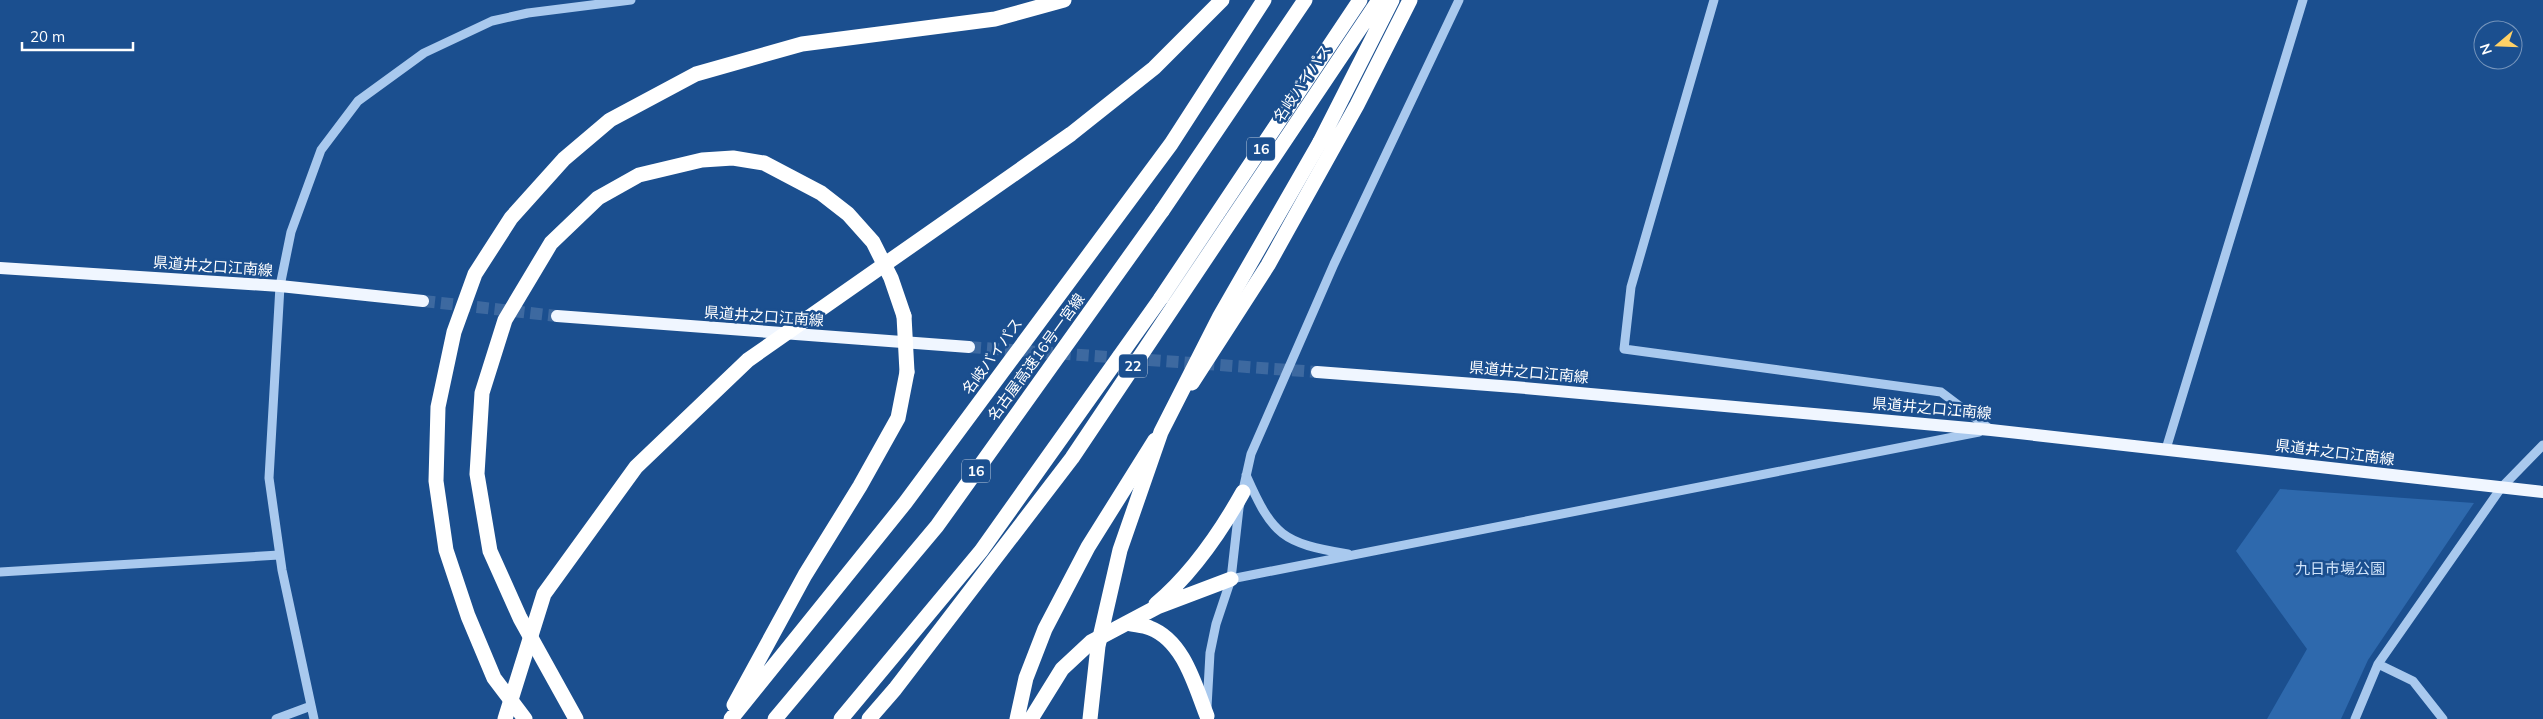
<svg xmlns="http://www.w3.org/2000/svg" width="2543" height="719" viewBox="0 0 2543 719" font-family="Mulish,'Noto Sans JP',sans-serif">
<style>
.park{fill:#2e69ad}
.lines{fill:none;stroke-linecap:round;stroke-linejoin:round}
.major-tunnel{stroke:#3d69a0;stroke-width:12;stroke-dasharray:12 6;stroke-linecap:butt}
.minor{stroke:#a9c9ee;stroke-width:9}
.major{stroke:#f0f6ff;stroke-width:12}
.highway{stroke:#fff;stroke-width:15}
.highway-bridge{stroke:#fff;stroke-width:15}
.labels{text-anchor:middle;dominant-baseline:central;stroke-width:5;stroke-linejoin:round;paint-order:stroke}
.shield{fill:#1b4f8f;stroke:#bbcadd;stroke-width:1}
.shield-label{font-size:14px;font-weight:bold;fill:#fff}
.street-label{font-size:15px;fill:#fff;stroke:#1b4f8f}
.park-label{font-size:15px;fill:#cfe3fa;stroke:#1b4f8f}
</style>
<rect width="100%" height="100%" fill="#1b4f8f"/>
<path class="park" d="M2280,489L2474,503L2368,660L2341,719H2267L2307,649L2236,551Z"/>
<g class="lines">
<path class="major-tunnel" d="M423,301L557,316
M969,347L1317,372"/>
<path class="minor" d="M1714,0L1631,287L1624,349L1941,392L1990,429
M2166,449L2303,0
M1246,475C1273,536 1282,543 1348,554
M0,572L279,555
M1231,579L1979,432
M2378,664L2413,681L2443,719
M1207,707L1210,653L1216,624L1231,579L1239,508L1251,454L1334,264L1459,0
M276,719L311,706
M314,719L282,570L269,478L280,286L291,232L321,150L358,101L424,53L492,21L528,13L631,0
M2355,719L2378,664L2501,488L2543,445"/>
<path class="major" d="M0,268L280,286L423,301
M557,316L969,347
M1317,372L1514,387L1991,430L2543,492"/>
<path class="highway" d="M1320,142L1392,0
M1162,211L1305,0
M1161,298L1360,0
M1192,383L1268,265L1357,105L1410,0
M1156,604C1193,573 1220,533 1243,492
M1127,623C1134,625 1144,625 1150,628C1184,641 1195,686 1207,716
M734,705L805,575L860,486L898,418L907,372
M525,719L494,678L468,616L446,550L436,481L438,407L454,332L475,274L511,218L564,159L610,120L696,74L802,44L995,19L1064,0
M576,719L520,618L490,551L477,474L482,393L505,320L551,243L598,198L639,175L702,160L733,158L764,163L821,193L848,214L873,242L891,278L904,316
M731,719L905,503L1171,144L1264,0
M869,719L895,689L1072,458L1379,0
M1017,719L1026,678L1045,629L1088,547L1155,440
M1031,719L1062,669L1091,642L1157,607L1231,579"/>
<path class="highway-bridge" d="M904,316L907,372
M505,719L544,594L636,467L748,360L1071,134L1154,68L1222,0
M775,719L937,526L1162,211
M841,719L981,551L1161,298
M1090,719L1098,646L1120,550L1161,432L1220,316L1320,142"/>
</g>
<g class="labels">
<g class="shield">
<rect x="1247" y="137.5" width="28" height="23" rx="4"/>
<rect x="1119" y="354.5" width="28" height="23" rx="4"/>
<rect x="962" y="459.5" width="28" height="23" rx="4"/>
</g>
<g class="shield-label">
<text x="1261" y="149">16</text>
<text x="1133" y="366">22</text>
<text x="976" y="471">16</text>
</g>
<g class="street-label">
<text transform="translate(1302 83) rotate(-56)">名岐バイパス</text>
<text transform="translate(213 266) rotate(4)">県道井之口江南線</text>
<text transform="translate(764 316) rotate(4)">県道井之口江南線</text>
<text transform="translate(992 356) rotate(-54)">名岐バイパス</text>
<text transform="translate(1036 357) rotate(-54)">名古屋高速16号一宮線</text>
<text transform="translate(1529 372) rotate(5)">県道井之口江南線</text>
<text transform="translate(1932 408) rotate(5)">県道井之口江南線</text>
<text transform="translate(2335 452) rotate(7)">県道井之口江南線</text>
</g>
<g class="park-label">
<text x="2340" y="568">九日市場公園</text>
</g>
</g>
<g transform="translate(2498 45) rotate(251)"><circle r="24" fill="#1b4f8f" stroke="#7695bc"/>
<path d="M0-4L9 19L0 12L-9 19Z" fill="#ffd166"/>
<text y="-8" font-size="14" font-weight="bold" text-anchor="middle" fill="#ffffff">N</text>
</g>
<path d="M22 42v8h111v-8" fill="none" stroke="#ffffff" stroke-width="2.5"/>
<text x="30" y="42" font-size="15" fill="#ffffff" stroke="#1b4f8f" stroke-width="4" paint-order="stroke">20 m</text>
</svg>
